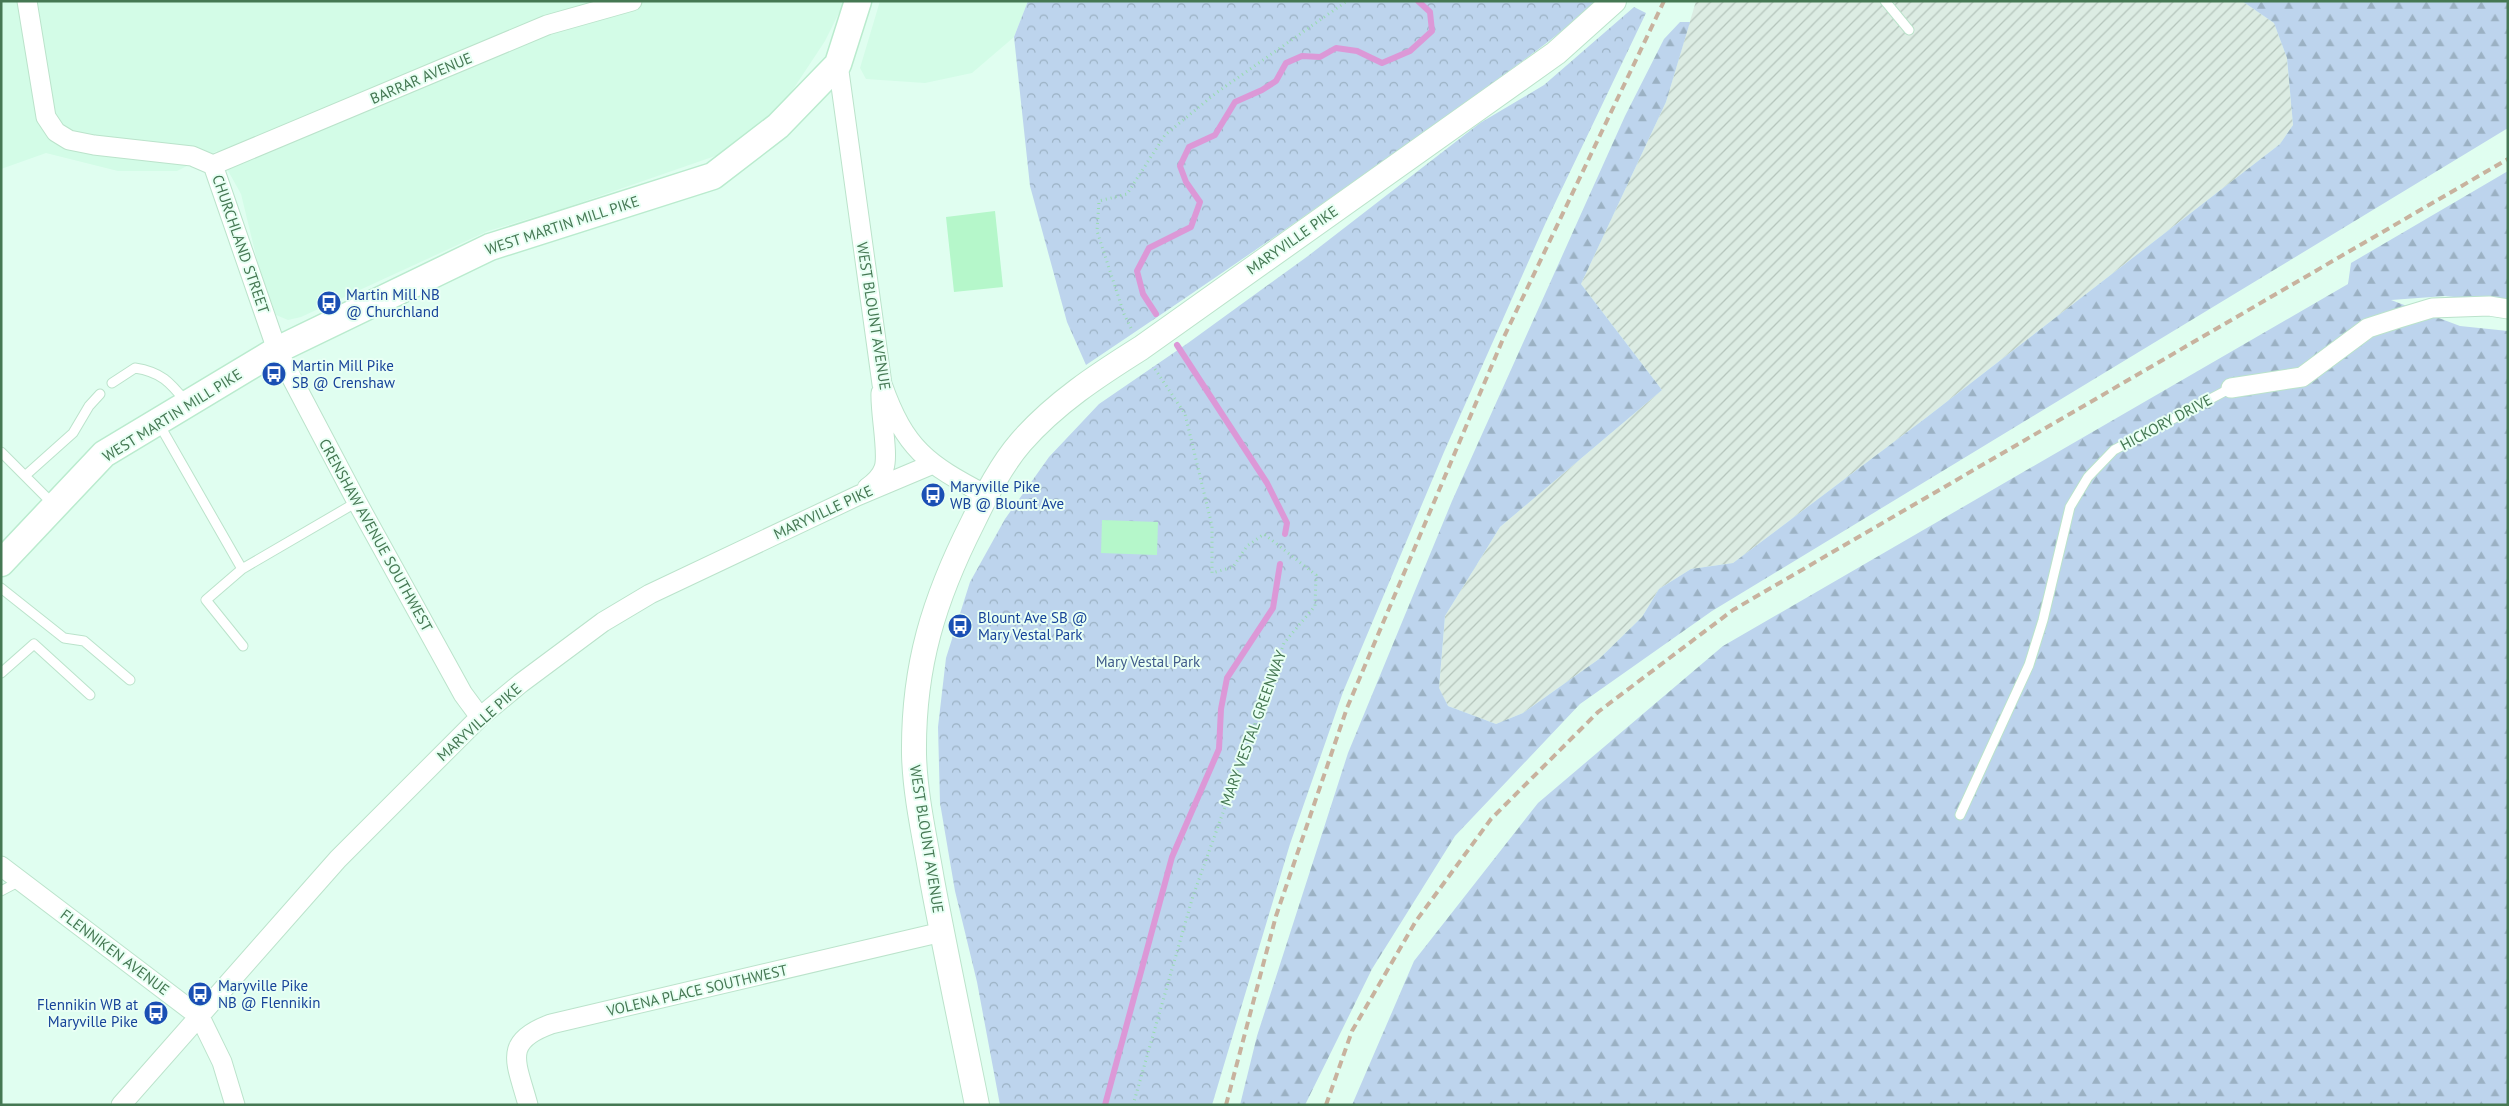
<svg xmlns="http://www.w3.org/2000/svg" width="2509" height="1106" viewBox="0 0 2509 1106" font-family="'PT Sans',sans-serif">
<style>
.residential{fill:#d3fce7}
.industrial{fill:url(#industrial-furrows)}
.forest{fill:url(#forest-firs)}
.park{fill:url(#park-crowns)}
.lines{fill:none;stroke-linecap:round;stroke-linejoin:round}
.stream{stroke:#dc98d7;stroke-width:6}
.building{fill:#b5f7ca}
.service-casing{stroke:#bbe3cb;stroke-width:11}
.minor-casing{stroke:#bbe3cb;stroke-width:21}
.tertiary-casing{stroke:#bbe3cb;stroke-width:26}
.secondary-casing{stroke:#baebce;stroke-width:29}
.path{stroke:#98dbae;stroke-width:3;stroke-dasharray:1 4;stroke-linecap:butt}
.service{stroke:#fff;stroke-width:9}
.minor{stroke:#fff;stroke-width:19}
.tertiary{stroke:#fff;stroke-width:24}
.secondary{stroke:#fff;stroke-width:26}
.rail{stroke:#c8b29e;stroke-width:4;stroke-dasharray:8 5;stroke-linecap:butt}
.labels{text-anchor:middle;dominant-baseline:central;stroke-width:4;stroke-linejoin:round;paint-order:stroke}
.street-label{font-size:15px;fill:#457853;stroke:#e8fff4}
.transit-label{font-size:15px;fill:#164399;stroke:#e8fff4;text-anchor:start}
.park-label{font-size:15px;fill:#405b8b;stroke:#e8fff4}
</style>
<defs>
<pattern id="industrial-furrows" width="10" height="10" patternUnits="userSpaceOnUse" patternTransform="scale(1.25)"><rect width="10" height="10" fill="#dcece3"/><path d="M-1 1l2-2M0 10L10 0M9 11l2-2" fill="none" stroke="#b4c4bb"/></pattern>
<pattern id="forest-firs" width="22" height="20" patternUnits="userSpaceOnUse" patternTransform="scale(1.25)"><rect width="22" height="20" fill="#bdd4ed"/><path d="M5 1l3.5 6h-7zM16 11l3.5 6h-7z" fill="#9bb1c3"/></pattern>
<pattern id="park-crowns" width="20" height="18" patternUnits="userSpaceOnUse" patternTransform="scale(1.25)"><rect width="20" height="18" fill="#bdd4ed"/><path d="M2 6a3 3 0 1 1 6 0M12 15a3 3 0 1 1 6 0" fill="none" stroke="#9bb1c3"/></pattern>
</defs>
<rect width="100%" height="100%" fill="#e0fef0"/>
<path class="residential" d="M1,1H845L825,41L790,94L760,124L718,155L568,207L488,231L301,317L288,320L276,315L258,264L241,194L217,151L177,171H118L46,153L1,169Z
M880,1H1028L1014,37L972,73L925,83L866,79L860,68Z"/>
<path class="industrial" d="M1696,1H2242L2274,23L2287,58L2293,125L2280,144L1927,417L1733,563L1691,569L1659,589L1642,617L1599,659L1523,713L1496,724L1448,706L1439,689L1445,616L1500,527L1662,390L1581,284L1666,102Z"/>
<path class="forest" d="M2242,1H2508V128L1712,611L1580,704L1455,836L1372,969L1305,1105H1240L1257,1036L1348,753L1452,501L1625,116L1664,39L1680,22H1690L1666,102L1581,284L1662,390L1500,527L1445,616L1439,688L1448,706L1496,724L1523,713L1599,659L1642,617L1659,589L1691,569L1733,563L1927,417L2280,144L2293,125L2287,58L2274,23Z
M2508,171V303L2445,296L2391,300L2460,326L2508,331V1105H1352L1414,961L1538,803L1723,646L2348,284L2351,263Z"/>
<path class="park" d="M1028,1H1598C1539,52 1474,96 1410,142C1303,218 1195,292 1086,365L1067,322L1030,186L1014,37Z
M1634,7L1646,13L1546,222L1444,452L1343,692L1290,844L1212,1105H1000L977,982L955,891L940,803L938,727L946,658L970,582L1005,519L1049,457L1099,404L1188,343L1308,256L1480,123L1544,85Z"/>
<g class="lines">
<path class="stream" d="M1156,314L1143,294L1137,271L1149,248L1191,227L1200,202L1186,182L1180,166L1189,147L1215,135L1235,102L1262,90L1276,81L1286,63L1302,56L1320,57L1336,48L1357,51L1382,63L1410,51L1432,31L1430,12L1418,1
M1177,345L1267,483L1287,523L1285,534
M1105,1105L1172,857L1219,749L1221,709L1227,678L1273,608L1280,564"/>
</g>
<path class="building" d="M995,211L1003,287L954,292L946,217Z
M1102,520L1158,522L1157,555L1101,553Z"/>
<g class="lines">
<defs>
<path id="service" d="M1885,1L1909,30
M112,383L135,368C161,372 170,382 186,402
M159,424L242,569
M1,452L53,504
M26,475L73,433L89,406L100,394
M1,588L64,638L84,641L130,680
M243,646L206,600L242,569L357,502
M1,673L34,644L90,695
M1960,815L2029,665L2043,620L2070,507L2088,477L2114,450L2231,388
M1,891L20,881"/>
<path id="minor" d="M27,1L46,117L56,132L69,140L94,145L192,156L213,165L277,350L357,502L463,694L480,717
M838,64L882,384C905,449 927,464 986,495
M213,165L547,25L632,1
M2231,388L2302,377L2368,328L2399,318L2432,308L2489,306L2508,309
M867,488C874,483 881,477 884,468C889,454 880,413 881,393
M1,866L200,1017L222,1062L235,1105
M121,1105L338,859L480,717L521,683L603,622L650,594L857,496L933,464
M528,1105C517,1063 501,1042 551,1024L942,932"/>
<path id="tertiary" d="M977,1105C962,1030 946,955 932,880C925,838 915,796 914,754C913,666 934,599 973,522C986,495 1001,465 1021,442C1055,403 1098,375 1141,348L1556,53L1614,1"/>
<path id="secondary" d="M1,563L104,454L277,350L490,247L713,176L778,126L838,64L858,1"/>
</defs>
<use href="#service" class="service-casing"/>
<use href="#minor" class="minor-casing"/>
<use href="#tertiary" class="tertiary-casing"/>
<use href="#secondary" class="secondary-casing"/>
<path class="path" d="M1131,328L1124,314L1097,231L1099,201L1127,194L1165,135L1216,93L1347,1
M1133,1105L1193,896L1284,643L1315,606L1316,575L1264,534L1247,546L1233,567L1212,573V526L1185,414L1153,366"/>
<use href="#service" class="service"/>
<use href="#minor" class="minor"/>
<use href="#tertiary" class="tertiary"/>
<use href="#secondary" class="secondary"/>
<path class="rail" d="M1226,1105L1276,916L1347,708L1503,339L1664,1
M1326,1105L1352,1031L1416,921L1491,819L1598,712L1733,610L2508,159"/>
</g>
<defs>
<symbol id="bus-disc" viewBox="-11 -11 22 22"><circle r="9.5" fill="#1a4fb4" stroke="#e8fff4"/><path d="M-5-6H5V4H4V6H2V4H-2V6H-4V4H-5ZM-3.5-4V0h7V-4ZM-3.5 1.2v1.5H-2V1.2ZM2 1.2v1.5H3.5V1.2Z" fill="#fff"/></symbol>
</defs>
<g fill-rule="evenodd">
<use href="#bus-disc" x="315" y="289" width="28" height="28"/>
<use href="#bus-disc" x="260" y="360" width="28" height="28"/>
<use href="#bus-disc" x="919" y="481" width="28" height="28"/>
<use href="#bus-disc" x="946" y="612" width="28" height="28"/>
<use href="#bus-disc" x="186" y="980" width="28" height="28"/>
<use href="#bus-disc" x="142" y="999" width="28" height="28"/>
</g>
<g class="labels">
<g class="street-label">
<text transform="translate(421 78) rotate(-23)">BARRAR AVENUE</text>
<text transform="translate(562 225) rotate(-18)">WEST MARTIN MILL PIKE</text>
<text transform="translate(1292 240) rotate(-35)">MARYVILLE PIKE</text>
<text transform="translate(241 244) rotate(71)">CHURCHLAND STREET</text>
<text transform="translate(874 316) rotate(81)">WEST BLOUNT AVENUE</text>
<text transform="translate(172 415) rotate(-32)">WEST MARTIN MILL PIKE</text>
<text transform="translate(2166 422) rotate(-28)">HICKORY DRIVE</text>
<text transform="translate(823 512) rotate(-25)">MARYVILLE PIKE</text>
<text transform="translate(376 535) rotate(61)">CRENSHAW AVENUE SOUTHWEST</text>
<text transform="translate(479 722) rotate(-42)">MARYVILLE PIKE</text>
<text transform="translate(1253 728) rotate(-70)">MARY VESTAL GREENWAY</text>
<text transform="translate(927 839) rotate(81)">WEST BLOUNT AVENUE</text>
<text transform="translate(115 952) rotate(37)">FLENNIKEN AVENUE</text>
<text transform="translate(697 990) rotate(-13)">VOLENA PLACE SOUTHWEST</text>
</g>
<g class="transit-label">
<text x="346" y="294">Martin Mill NB<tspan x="346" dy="17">@ Churchland</tspan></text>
<text x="292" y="365">Martin Mill Pike<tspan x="292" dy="17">SB @ Crenshaw</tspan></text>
<text x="950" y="486">Maryville Pike<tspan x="950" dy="17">WB @ Blount Ave</tspan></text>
<text x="978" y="617">Blount Ave SB @<tspan x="978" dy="17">Mary Vestal Park</tspan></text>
<text x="218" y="985">Maryville Pike<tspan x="218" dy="17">NB @ Flennikin</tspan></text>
<text x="138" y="1004" text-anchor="end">Flennikin WB at<tspan x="138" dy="17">Maryville Pike</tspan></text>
</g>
<g class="park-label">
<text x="1148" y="661">Mary Vestal Park</text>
</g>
</g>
<rect width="2509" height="1106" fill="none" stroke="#457853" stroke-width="5"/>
</svg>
